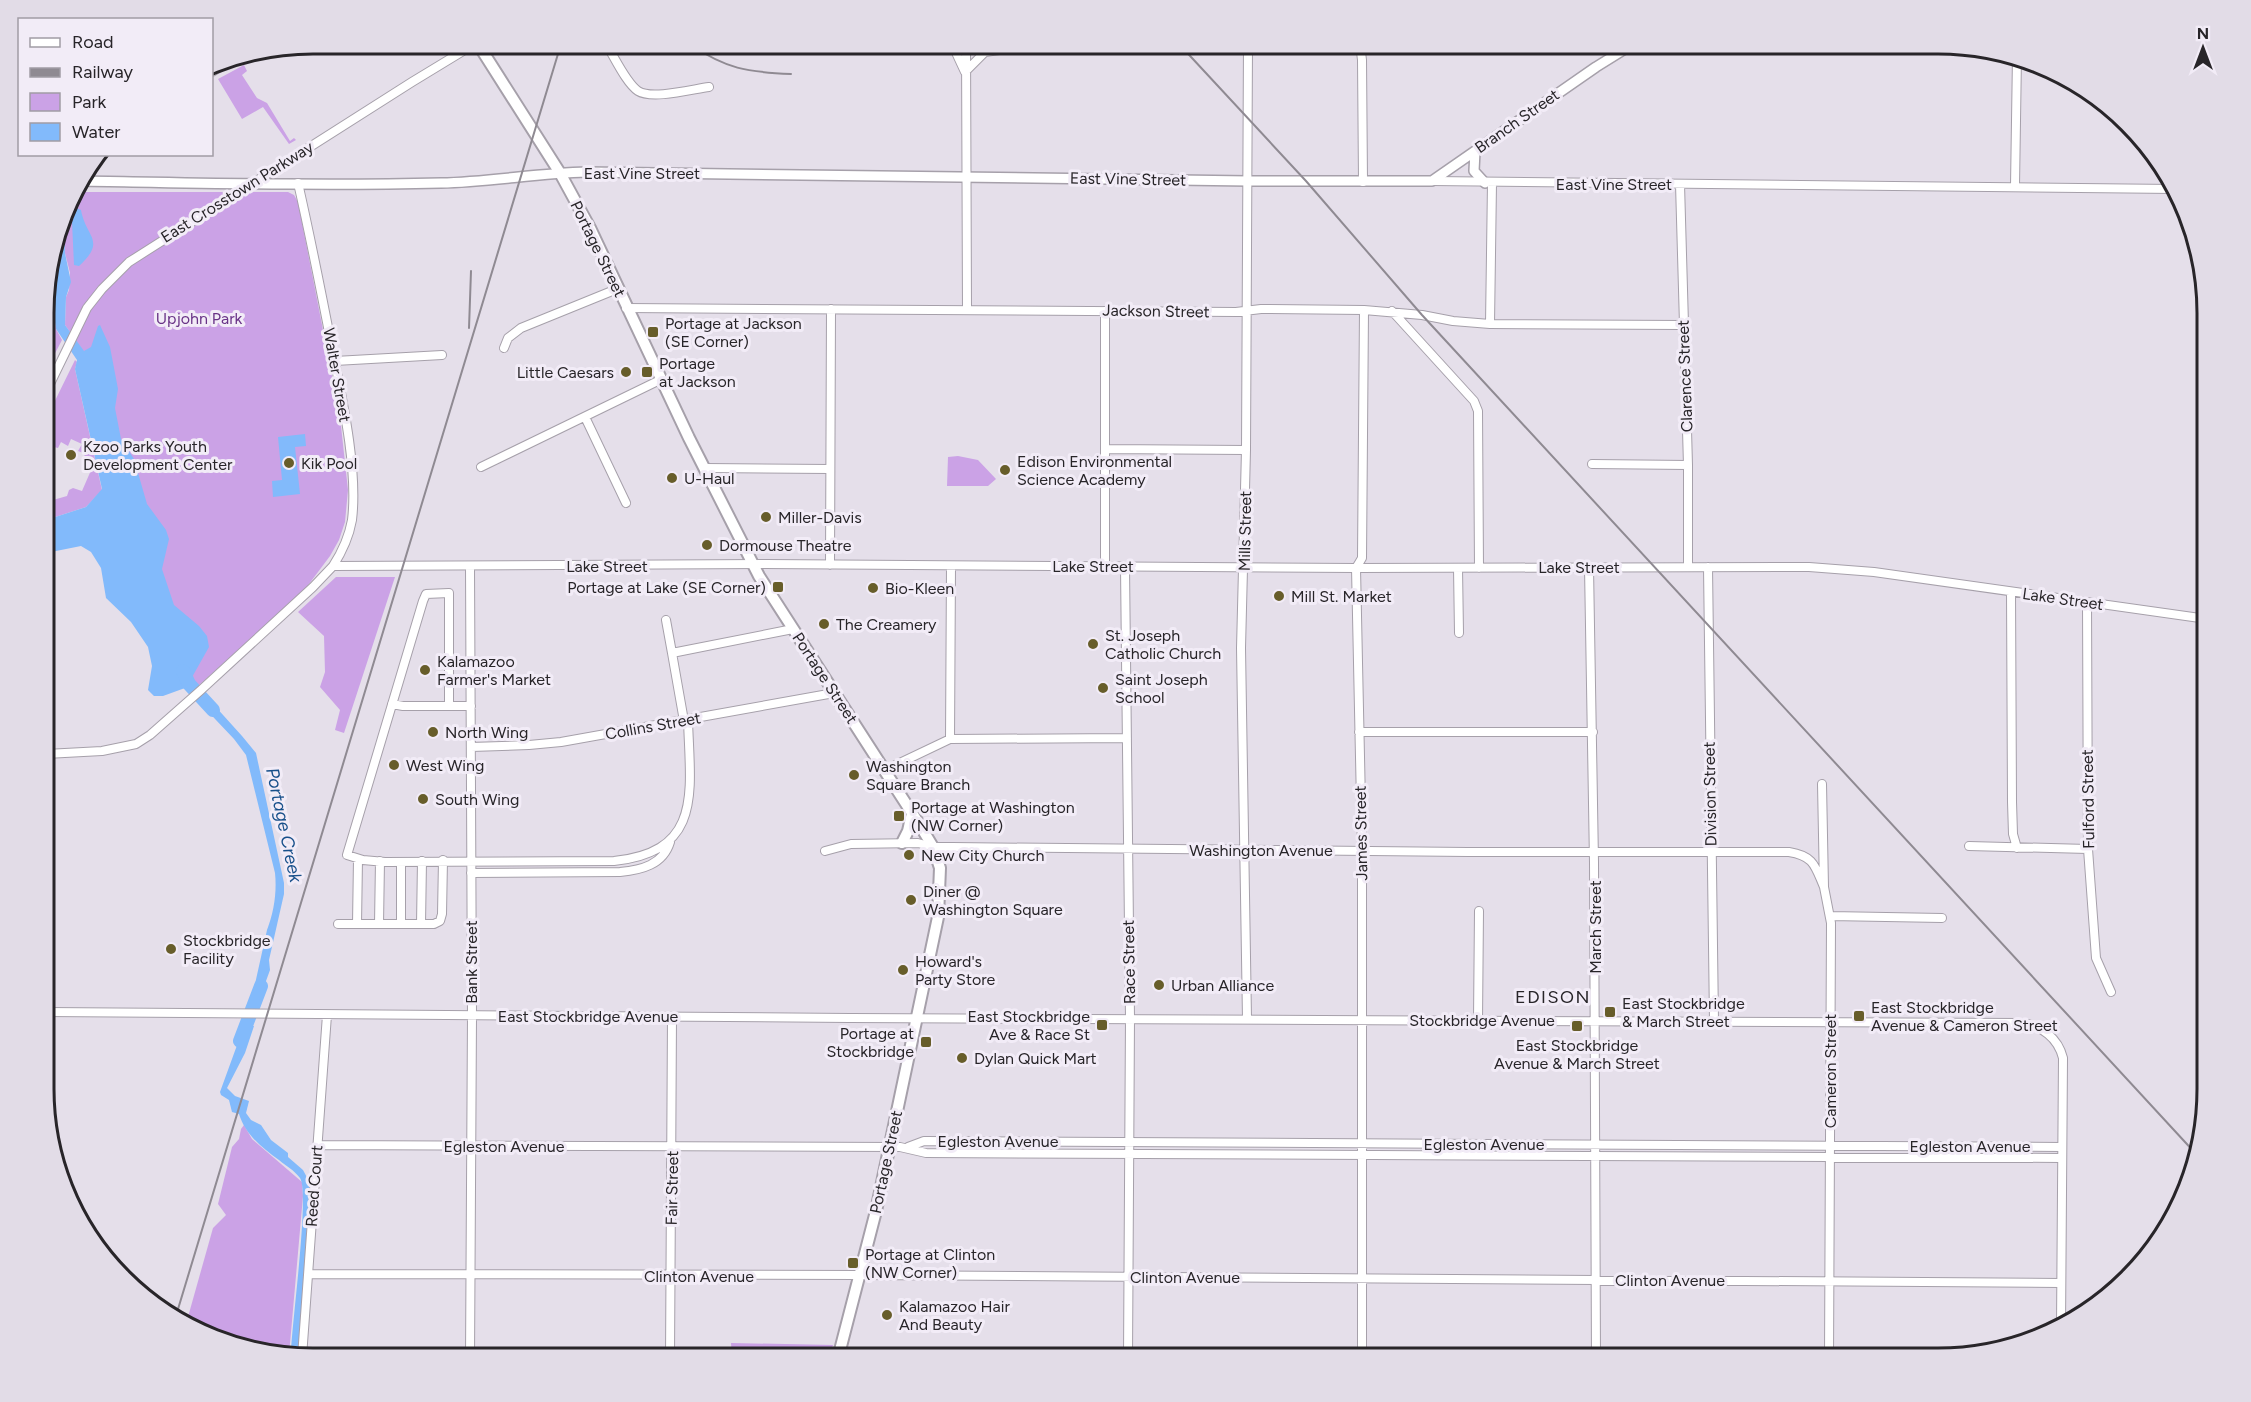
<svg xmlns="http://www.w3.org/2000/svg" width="2251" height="1402" viewBox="0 0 2251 1402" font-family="Figtree,sans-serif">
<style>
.green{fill:#cba2e6}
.water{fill:#82bafb}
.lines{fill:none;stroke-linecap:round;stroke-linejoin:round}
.river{stroke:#82bafb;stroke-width:14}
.minor-casing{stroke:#a6a0aa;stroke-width:10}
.tertiary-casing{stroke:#a6a0aa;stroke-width:12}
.secondary-casing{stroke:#a6a0aa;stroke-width:14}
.minor{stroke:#fff;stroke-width:8}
.tertiary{stroke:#fff;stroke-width:9}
.secondary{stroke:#fff;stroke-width:10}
.rail{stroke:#8f8a92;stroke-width:2}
.poi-dot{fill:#675d2a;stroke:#f2ecf7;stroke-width:2}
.labels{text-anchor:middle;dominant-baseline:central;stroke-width:6;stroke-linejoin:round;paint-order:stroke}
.street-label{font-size:16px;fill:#282529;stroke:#f2ecf7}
.park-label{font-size:16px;fill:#693387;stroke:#f2ecf7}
.poi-label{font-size:16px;fill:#282529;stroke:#f2ecf7;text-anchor:start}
.water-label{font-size:18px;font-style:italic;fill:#18508a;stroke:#f2ecf7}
.neighbourhood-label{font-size:18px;letter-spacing:1.5px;fill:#282529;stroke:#f2ecf7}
.rim{fill:none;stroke:#282529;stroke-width:3}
</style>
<rect width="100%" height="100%" fill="#e5dfea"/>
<path class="green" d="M244,65L247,71L242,75L257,98L267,103L290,141L294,138L296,140L289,144L263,107L242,119L218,79Z
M72,192H288L294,195L298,202L340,417L348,490L345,522L339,540L330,556L303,592L198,686L192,683L84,352L65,325L66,297L69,290L70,273L65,253L64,219Z
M51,260L54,316L56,329L62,340L50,363L46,367V278Z
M75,360L77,362L75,369L102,490L86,507L46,520V502L67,496L69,490L73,488L82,491L92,468L83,453L78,451L82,444L71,439L68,446L61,442L58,448L54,447L46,466V419Z
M958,456L978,460L996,479L988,486H947L948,457Z
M336,577H395L344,733L335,730L340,710L320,687L325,672L324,636L298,612Z
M244,1125L252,1139L302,1182L303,1196L289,1355L227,1344L186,1324L213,1228L226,1215L218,1204L219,1200L232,1147L239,1139L241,1129Z
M731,1343L833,1345L828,1358H732Z"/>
<path class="water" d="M76,208L81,210C86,238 107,240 79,266L74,265L72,222Z
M64,219L65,253L71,282L66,297L65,325L84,351L91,347L98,326L100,325L110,347L118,389L115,408L121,439L134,459L147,504L166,530L169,539L162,569L174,605L199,626L207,636L209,647L191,679L194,684L187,690L185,688L163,696H154L148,690L152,666L148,647L131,622L106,598L101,568L91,552L81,546L46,553V520L86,507L102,489L75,369L77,360L56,329L54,316L51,260Z
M305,434L306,446L295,447L300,494L273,497L272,481L282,480L278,437Z
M205,695L242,736L256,753L284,883V894L269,960L270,970L258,1003L251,1002L267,930C274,912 277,892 275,873L246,755L234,739L198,701Z
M244,1026H254L245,1053L227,1088L235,1096L249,1101L246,1113L251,1120L261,1125L271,1140L288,1153V1157L303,1170L310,1183L298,1356L291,1355C291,1328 310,1193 300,1178C294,1170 286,1166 279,1160C262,1148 245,1134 239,1114L232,1112L229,1100L221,1095L220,1092Z"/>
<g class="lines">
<path class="river" d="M183,671L189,684L213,710
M240,1041L261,986"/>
<defs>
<path id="minor" d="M606,44C614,56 626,83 638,91C652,100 693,89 709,87
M952,44L965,72L985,52L1043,44
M966,44L967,309
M1360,44L1362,60L1363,182
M212,72L232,60
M1432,181L2175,189
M298,183C311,240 322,296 333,353C343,402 358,471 352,520C349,537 342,552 333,566
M1680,184L1688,465V567
M2015,186L2017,56
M626,308L1236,312L1261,309L1364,310L1422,315L1453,321L1490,324L1684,325
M1392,311L1474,401L1478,411L1479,568
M1490,324L1492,183
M504,348L508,338L521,328L617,289
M335,361L442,355
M46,392L87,308L102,289L129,262L412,82L463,51L480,44
M585,417L626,503
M1105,449L1246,450
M1592,464L1688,465
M481,467L662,379
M705,468L830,469
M830,565L831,309
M1105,566V311
M1125,567L1130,1018L1128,1358
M1589,567L1594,862L1596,1358
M1708,567L1714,1021
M1458,568L1459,633
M2011,592L2012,802L2013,834L2017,848
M2087,603L2088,849L2096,958L2111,992
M666,620L672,653
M392,704L403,706H471
M449,706V593L426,594L423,601L347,855L363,860L385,862L614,861C704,852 690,790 688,720
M684,721L672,653L793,629
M1359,732H1593
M950,739L951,566
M471,747L529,745L561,742L834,693
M46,754L102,751L136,744L150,735L201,690L313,587L333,566L765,564L1356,568L1809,567L1874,572L2207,619
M885,770L950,739L1127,738
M1822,784L1824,887L1831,923L1829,1358
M1969,846L2088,849
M825,851L851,844L918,843L933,847H952L1468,852H1789C1814,856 1815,866 1824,887
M471,873L620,872C641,870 663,865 670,842
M1830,916L1942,918
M338,924H434L440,921L442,914L443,860
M357,924L358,859
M379,924L380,861
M401,924V862
M421,924L422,861
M46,1012L850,1018L2022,1023C2042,1026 2058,1038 2063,1058L2061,1326
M1247,1019L1241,648L1246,450L1248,44
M1478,1020L1479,911
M317,1145L900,1147L926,1153L2061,1158
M908,1147L924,1141L2062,1147
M308,1274L860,1275L2061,1283
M302,1357L327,1015
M470,1358L472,1016L470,566
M670,1358L672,1017
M1362,1358V851L1356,568L1362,558L1364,310"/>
<path id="tertiary" d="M1475,151L1474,171L1485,183
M81,181C201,183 321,186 441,183C490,182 538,173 587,172L1249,181H1432L1596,67L1633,44"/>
<path id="secondary" d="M478,44L560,173L590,228L689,438L759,576L921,827L933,847L940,868L938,917L876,1211L838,1358
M902,843L908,831L912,813"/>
</defs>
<use href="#minor" class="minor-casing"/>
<use href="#tertiary" class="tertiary-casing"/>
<use href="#secondary" class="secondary-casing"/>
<use href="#minor" class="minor"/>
<use href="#tertiary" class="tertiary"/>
<use href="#secondary" class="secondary"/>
<path class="rail" d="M689,44C727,69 746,72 791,74
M1179,44L1306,181L1422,315L2197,1155
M469,328L471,271
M175,1319L561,44"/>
</g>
<g class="poi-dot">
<rect x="647" y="326" width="12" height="12" rx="3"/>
<circle cx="626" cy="372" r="6"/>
<rect x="641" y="366" width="12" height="12" rx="3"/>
<circle cx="71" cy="455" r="6"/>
<circle cx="289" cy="463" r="6"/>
<circle cx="1005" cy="470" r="6"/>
<circle cx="672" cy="478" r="6"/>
<circle cx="766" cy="517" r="6"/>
<circle cx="707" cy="545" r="6"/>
<rect x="772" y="581" width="12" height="12" rx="3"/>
<circle cx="873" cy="588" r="6"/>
<circle cx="1279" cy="596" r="6"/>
<circle cx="824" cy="624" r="6"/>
<circle cx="1093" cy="644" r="6"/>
<circle cx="425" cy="670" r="6"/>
<circle cx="1103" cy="688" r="6"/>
<circle cx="433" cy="732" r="6"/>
<circle cx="394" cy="765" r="6"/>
<circle cx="854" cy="775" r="6"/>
<circle cx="423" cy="799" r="6"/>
<rect x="893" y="810" width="12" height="12" rx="3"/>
<circle cx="909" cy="855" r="6"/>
<circle cx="911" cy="900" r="6"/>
<circle cx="171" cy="949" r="6"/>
<circle cx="903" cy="970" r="6"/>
<circle cx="1159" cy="985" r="6"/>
<rect x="1604" y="1006" width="12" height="12" rx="3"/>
<rect x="1853" y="1010" width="12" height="12" rx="3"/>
<rect x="1096" y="1019" width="12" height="12" rx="3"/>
<rect x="1571" y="1020" width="12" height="12" rx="3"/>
<rect x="920" y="1036" width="12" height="12" rx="3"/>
<circle cx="962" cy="1058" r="6"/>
<rect x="847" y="1257" width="12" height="12" rx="3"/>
<circle cx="887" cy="1315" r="6"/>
</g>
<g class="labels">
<g class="street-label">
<text transform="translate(1517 121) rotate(-35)">Branch Street</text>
<text x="642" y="173">East Vine Street</text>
<text transform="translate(1128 179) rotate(1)">East Vine Street</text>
<text x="1614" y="184">East Vine Street</text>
<text transform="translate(237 192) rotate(-32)">East Crosstown Parkway</text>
<text transform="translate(598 249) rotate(64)">Portage Street</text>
<text transform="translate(1156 311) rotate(1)">Jackson Street</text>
<text transform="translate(337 375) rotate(80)">Walter Street</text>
<text transform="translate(1685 376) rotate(-92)">Clarence Street</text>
<text transform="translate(1245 531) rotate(-89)">Mills Street</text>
<text x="607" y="566">Lake Street</text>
<text x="1093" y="566">Lake Street</text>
<text x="1579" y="567">Lake Street</text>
<text transform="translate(2063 599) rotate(8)">Lake Street</text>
<text transform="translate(825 678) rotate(57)">Portage Street</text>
<text transform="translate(653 726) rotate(-10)">Collins Street</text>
<text transform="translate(1710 794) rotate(-91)">Division Street</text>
<text transform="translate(2088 799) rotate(-91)">Fulford Street</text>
<text transform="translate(1361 833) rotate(-91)">James Street</text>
<text x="1261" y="850">Washington Avenue</text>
<text transform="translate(1595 927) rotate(-90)">March Street</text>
<text transform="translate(471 962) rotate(-90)">Bank Street</text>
<text transform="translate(1129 962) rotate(-91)">Race Street</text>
<text x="588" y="1016">East Stockbridge Avenue</text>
<text x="1482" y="1020">Stockbridge Avenue</text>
<text transform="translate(1830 1071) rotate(-90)">Cameron Street</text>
<text x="998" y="1141">Egleston Avenue</text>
<text x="1484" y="1144">Egleston Avenue</text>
<text x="504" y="1146">Egleston Avenue</text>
<text x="1970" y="1146">Egleston Avenue</text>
<text transform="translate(886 1162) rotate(-78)">Portage Street</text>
<text transform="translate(314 1186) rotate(-86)">Reed Court</text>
<text transform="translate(672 1188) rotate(-89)">Fair Street</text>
<text x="699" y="1276">Clinton Avenue</text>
<text x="1185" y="1277">Clinton Avenue</text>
<text x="1670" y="1280">Clinton Avenue</text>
</g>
<g class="park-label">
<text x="199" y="318">Upjohn Park</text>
</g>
<g class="poi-label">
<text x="665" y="323">Portage at Jackson<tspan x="665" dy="18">(SE Corner)</tspan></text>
<text x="659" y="363">Portage<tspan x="659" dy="18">at Jackson</tspan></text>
<text x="614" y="372" text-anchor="end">Little Caesars</text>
<text x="83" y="446">Kzoo Parks Youth<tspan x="83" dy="18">Development Center</tspan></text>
<text x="1017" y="461">Edison Environmental<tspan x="1017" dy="18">Science Academy</tspan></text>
<text x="301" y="463">Kik Pool</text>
<text x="684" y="478">U-Haul</text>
<text x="778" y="517">Miller-Davis</text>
<text x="719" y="545">Dormouse Theatre</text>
<text x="766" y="587" text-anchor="end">Portage at Lake (SE Corner)</text>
<text x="885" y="588">Bio-Kleen</text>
<text x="1291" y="596">Mill St. Market</text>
<text x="836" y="624">The Creamery</text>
<text x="1105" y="635">St. Joseph<tspan x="1105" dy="18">Catholic Church</tspan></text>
<text x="437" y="661">Kalamazoo<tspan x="437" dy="18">Farmer's Market</tspan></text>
<text x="1115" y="679">Saint Joseph<tspan x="1115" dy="18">School</tspan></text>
<text x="445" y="732">North Wing</text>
<text x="406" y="765">West Wing</text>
<text x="866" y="766">Washington<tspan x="866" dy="18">Square Branch</tspan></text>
<text x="435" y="799">South Wing</text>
<text x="911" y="807">Portage at Washington<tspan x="911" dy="18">(NW Corner)</tspan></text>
<text x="921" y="855">New City Church</text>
<text x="923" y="891">Diner @<tspan x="923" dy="18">Washington Square</tspan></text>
<text x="183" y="940">Stockbridge<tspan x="183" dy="18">Facility</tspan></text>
<text x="915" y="961">Howard's<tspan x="915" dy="18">Party Store</tspan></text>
<text x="1171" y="985">Urban Alliance</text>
<text x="1622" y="1003">East Stockbridge<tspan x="1622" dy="18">&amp; March Street</tspan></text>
<text x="1871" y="1007">East Stockbridge<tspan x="1871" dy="18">Avenue &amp; Cameron Street</tspan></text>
<text x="1090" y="1016" text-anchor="end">East Stockbridge<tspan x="1090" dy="18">Ave &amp; Race St</tspan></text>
<text x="914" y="1033" text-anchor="end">Portage at<tspan x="914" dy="18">Stockbridge</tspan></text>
<text x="1577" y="1045" text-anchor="middle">East Stockbridge<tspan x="1577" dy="18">Avenue &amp; March Street</tspan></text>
<text x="974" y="1058">Dylan Quick Mart</text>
<text x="865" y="1254">Portage at Clinton<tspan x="865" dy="18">(NW Corner)</tspan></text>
<text x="899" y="1306">Kalamazoo Hair<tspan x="899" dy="18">And Beauty</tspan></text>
</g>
<g class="water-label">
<text transform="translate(284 825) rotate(78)">Portage Creek</text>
</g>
<g class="neighbourhood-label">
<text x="1553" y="997">EDISON</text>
</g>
</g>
<path d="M0 0H2251V1402H0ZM313 54H1938A259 259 0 0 1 2197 313V1089A259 259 0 0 1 1938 1348H313A259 259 0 0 1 54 1089V313A259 259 0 0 1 313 54Z" fill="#e2dce7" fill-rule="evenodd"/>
<path class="rim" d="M313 54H1938A259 259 0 0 1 2197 313V1089A259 259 0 0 1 1938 1348H313A259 259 0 0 1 54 1089V313A259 259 0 0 1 313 54Z"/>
<rect x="18" y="18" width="195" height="138" fill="#f2ecf7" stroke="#a19ca5" stroke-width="1.5"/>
<rect x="30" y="38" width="30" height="9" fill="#ffffff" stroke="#a19ca5" stroke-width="1.5"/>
<text x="72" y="48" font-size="18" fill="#282529">Road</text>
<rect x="30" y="68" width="30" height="9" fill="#8f8a92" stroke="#a19ca5" stroke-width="1.5"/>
<text x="72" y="78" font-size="18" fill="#282529">Railway</text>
<rect x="30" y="93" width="30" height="18" fill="#cba2e6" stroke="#a19ca5" stroke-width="1.5"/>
<text x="72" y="108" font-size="18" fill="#282529">Park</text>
<rect x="30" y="123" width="30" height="18" fill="#82bafb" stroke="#a19ca5" stroke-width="1.5"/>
<text x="72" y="138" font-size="18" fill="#282529">Water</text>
<g transform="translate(2203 48)" stroke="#f2ecf7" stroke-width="4.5" paint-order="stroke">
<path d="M0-4.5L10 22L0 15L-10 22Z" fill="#282529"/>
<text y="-9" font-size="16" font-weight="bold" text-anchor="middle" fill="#282529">N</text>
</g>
</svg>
